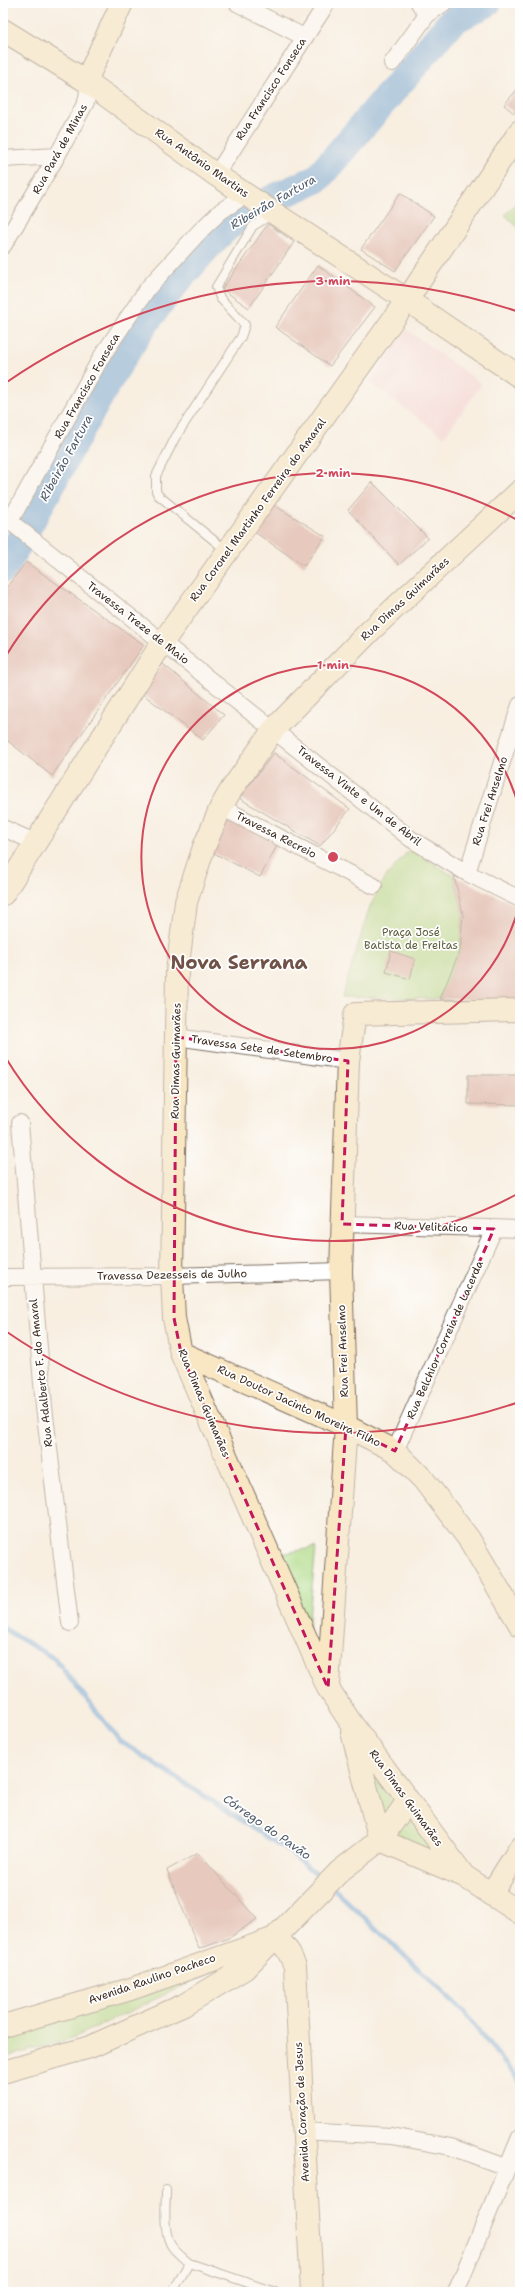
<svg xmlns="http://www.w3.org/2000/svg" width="523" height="2295" viewBox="0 0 523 2295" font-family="'Shantell Sans',sans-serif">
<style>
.built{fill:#f6cfd5}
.green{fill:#aed985;stroke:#748252}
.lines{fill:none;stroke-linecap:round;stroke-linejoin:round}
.stream{stroke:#69a3d8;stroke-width:5}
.river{stroke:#69a3d8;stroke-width:29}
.building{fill:#d39c93}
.lane-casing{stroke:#7d6f62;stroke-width:10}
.street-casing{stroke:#7d6f62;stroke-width:18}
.secondary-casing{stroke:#7d6f62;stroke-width:24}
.lane{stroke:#fff;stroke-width:8}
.street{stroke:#fff;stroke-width:16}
.secondary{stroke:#f9e7c3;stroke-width:22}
.marked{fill:none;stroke:#c2185b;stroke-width:3;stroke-dasharray:8 5;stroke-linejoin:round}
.ring{fill:none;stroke:#d1495b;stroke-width:2}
.labels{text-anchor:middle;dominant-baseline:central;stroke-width:3.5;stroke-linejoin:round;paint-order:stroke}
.street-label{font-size:11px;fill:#3b2a1e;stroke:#fff}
.park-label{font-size:11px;fill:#5e5f3d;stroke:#fff}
.water-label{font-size:12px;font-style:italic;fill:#4d5a68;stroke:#fff}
.town-label{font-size:19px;font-weight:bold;fill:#705247;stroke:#fff}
.centre{fill:#d1495b;stroke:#fff;stroke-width:2}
.ring-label{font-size:12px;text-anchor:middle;font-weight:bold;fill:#d1495b;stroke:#fff;stroke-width:3.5;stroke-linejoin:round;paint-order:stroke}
</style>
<rect width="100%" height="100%" fill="#fff"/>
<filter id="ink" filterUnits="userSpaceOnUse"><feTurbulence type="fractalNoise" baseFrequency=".025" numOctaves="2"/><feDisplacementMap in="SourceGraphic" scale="8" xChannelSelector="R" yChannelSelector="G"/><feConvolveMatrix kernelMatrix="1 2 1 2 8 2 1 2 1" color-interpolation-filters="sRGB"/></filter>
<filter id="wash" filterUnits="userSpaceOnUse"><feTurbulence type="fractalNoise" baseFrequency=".012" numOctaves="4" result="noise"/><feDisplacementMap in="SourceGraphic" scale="16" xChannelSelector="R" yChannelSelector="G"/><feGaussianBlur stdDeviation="0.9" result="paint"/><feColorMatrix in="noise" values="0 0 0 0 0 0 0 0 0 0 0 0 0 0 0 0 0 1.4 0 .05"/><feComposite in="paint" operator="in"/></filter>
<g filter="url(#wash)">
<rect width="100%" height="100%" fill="#f8efe1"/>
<path class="built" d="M407,330L482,384L444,437L369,382Z"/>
<path class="green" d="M520,199V229L505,215Z
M410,849L454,876L463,914L460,950L440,999L342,997L369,909L384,879Z
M316,1547L307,1638L272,1556Z
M361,1752L399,1798L377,1824Z
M406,1813L443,1858L385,1838Z
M236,1961L73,2038L3,2058V2039Z"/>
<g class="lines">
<path class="stream" d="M3,1628L55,1659L120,1741L290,1852L323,1880
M331,1886L461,2009L520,2082"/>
<path class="river" d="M3,569C65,468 112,351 193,263C206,248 219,232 236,220C260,203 290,191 317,179L453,20L487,3"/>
</g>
<g id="blocks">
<path class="building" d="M520,86V104L514,113L504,105Z
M400,193L434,216L395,271L361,249Z
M268,224L294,242L249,308L222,289Z
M318,265L375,307L330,366L275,327Z
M372,482L428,538L399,565L348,510Z
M269,502L325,536L304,566L253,531Z
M26,562L144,645L52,776L3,737V592Z
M163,664L224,715L203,740L140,692Z
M274,753L350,809L320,846L239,798Z
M219,813L278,844L260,877L204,848Z
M454,876L520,907V1001L440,999L460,950L463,914Z
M391,951L415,959L410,979L386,972Z
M468,1075H520V1105L468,1104Z
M198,1853L257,1919L229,1938L199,1949L167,1870Z"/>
</g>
</g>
<g filter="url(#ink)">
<use href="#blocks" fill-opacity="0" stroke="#7d6f62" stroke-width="1"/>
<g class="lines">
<defs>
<path id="lane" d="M227,551L158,495L156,491V476L175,438L241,337L245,325L220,298L216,287L253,226L271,215
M166,2190C166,2206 162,2234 173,2248C177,2253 183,2258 189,2263L176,2286L170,2292
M189,2263L275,2292"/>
<path id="street" d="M237,3L304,37
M419,3L427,15
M392,63L427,15L444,3
M3,159L57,156
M216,175L327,3
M3,246L57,156L86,102L88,92L86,81
M3,516L411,839L467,873L520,899
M10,521L102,356L148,288L201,230L221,211L247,194
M221,807L374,886
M3,828L37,843
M467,873L520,705
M176,1037L348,1061
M20,1123L44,1407L70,1623
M342,1224L520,1229
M3,1277L172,1276L341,1271
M395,1451L494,1229
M303,2131L391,2136L451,2147L506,2167
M456,2292L520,2137"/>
<path id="secondary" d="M3,30L86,81L216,175L407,300L520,377
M86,81L122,3
M3,894L162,643L407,300L520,131
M181,1353L346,1426L395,1451L423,1479L469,1539L520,1625
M328,1685L346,1426L341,1271L348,1061L355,1014L520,1010
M352,1732L380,1840
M380,1840L464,1876L520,1913
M464,1876L349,1720L328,1688L181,1353L174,1318L172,1276L177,972L186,902L204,847L221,807L231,790L274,729L370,631L520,491
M491,1894L520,1848
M277,1937L288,1951L295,1966L312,2292
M3,2026L131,1989L272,1939
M3,2072L90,2047L184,2005L244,1969L340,1871L380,1840L408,1801"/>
</defs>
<use href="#lane" class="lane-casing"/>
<use href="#street" class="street-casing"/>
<use href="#secondary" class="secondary-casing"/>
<use href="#lane" class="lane"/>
<use href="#street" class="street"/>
<use href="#secondary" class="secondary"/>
</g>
</g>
<path d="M0 0H523V2295H0ZM176,1037L348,1061L342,1224L494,1229L395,1451L346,1426L328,1688L181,1353L174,1318Z" fill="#f8efe1" fill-opacity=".55" fill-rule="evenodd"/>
<path class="marked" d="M176,1037L348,1061L342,1224L494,1229L395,1451L346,1426L328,1688L181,1353L174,1318Z"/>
<g class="ring">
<path d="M520 902A192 192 0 1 1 520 812"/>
<path d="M519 1193A384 384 0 0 1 4 1055M4 659A384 384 0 0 1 519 521"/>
<path d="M516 1403A576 576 0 0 1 7 1332M7 382A576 576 0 0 1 516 311"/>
</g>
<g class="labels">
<g class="street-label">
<text transform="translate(271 89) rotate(-57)">Rua Francisco Fonseca</text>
<text transform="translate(60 149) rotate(-61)">Rua Pará de Minas</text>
<text transform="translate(202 163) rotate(35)">Rua Antônio Martins</text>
<text transform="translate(87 386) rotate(-60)">Rua Francisco Fonseca</text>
<text transform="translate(258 510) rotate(-54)">Rua Coronel Martinho Ferreira do Amaral</text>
<text transform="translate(405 599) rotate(-43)">Rua Dimas Guimarães</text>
<text transform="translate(138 623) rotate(38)">Travessa Treze de Maio</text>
<text transform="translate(359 796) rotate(38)">Travessa Vinte e Um de Abril</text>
<text transform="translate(490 801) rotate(-72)">Rua Frei Anselmo</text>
<text transform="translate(276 835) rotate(27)">Travessa Recreio</text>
<text transform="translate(262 1049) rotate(8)">Travessa Sete de Setembro</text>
<text transform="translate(176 1061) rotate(-89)">Rua Dimas Guimarães</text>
<text transform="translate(431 1227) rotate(2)">Rua Velitatico</text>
<text transform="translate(172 1275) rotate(-1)">Travessa Dezesseis de Julho</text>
<text transform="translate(445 1340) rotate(-66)">Rua Belchior Correia de Lacerda</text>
<text transform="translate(343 1351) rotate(-92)">Rua Frei Anselmo</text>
<text transform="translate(41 1373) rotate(-96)">Rua Adalberto F. do Amaral</text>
<text transform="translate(204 1403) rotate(67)">Rua Dimas Guimarães</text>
<text transform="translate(299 1406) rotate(25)">Rua Doutor Jacinto Moreira Filho</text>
<text transform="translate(406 1798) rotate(54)">Rua Dimas Guimarães</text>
<text transform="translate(152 1979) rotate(-19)">Avenida Raulino Pacheco</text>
<text transform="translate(302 2112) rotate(-93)">Avenida Coração de Jesus</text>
</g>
<g class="park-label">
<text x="411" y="932">Praça José<tspan x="411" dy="13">Batista de Freitas</tspan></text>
</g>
<g class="water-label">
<text transform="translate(273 202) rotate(-30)">Ribeirão Fartura</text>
<text transform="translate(66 458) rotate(-61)">Ribeirão Fartura</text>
<text transform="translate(267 1827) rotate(35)">Córrego do Pavão</text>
</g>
<g class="town-label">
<text x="239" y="962">Nova Serrana</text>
</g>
</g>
<circle cx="333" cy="857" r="6" class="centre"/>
<g class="ring-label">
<text x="333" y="285">3 min</text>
<text x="333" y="477">2 min</text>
<text x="333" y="669">1 min</text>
</g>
<rect width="523" height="2295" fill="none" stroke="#fff" stroke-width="16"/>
</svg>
